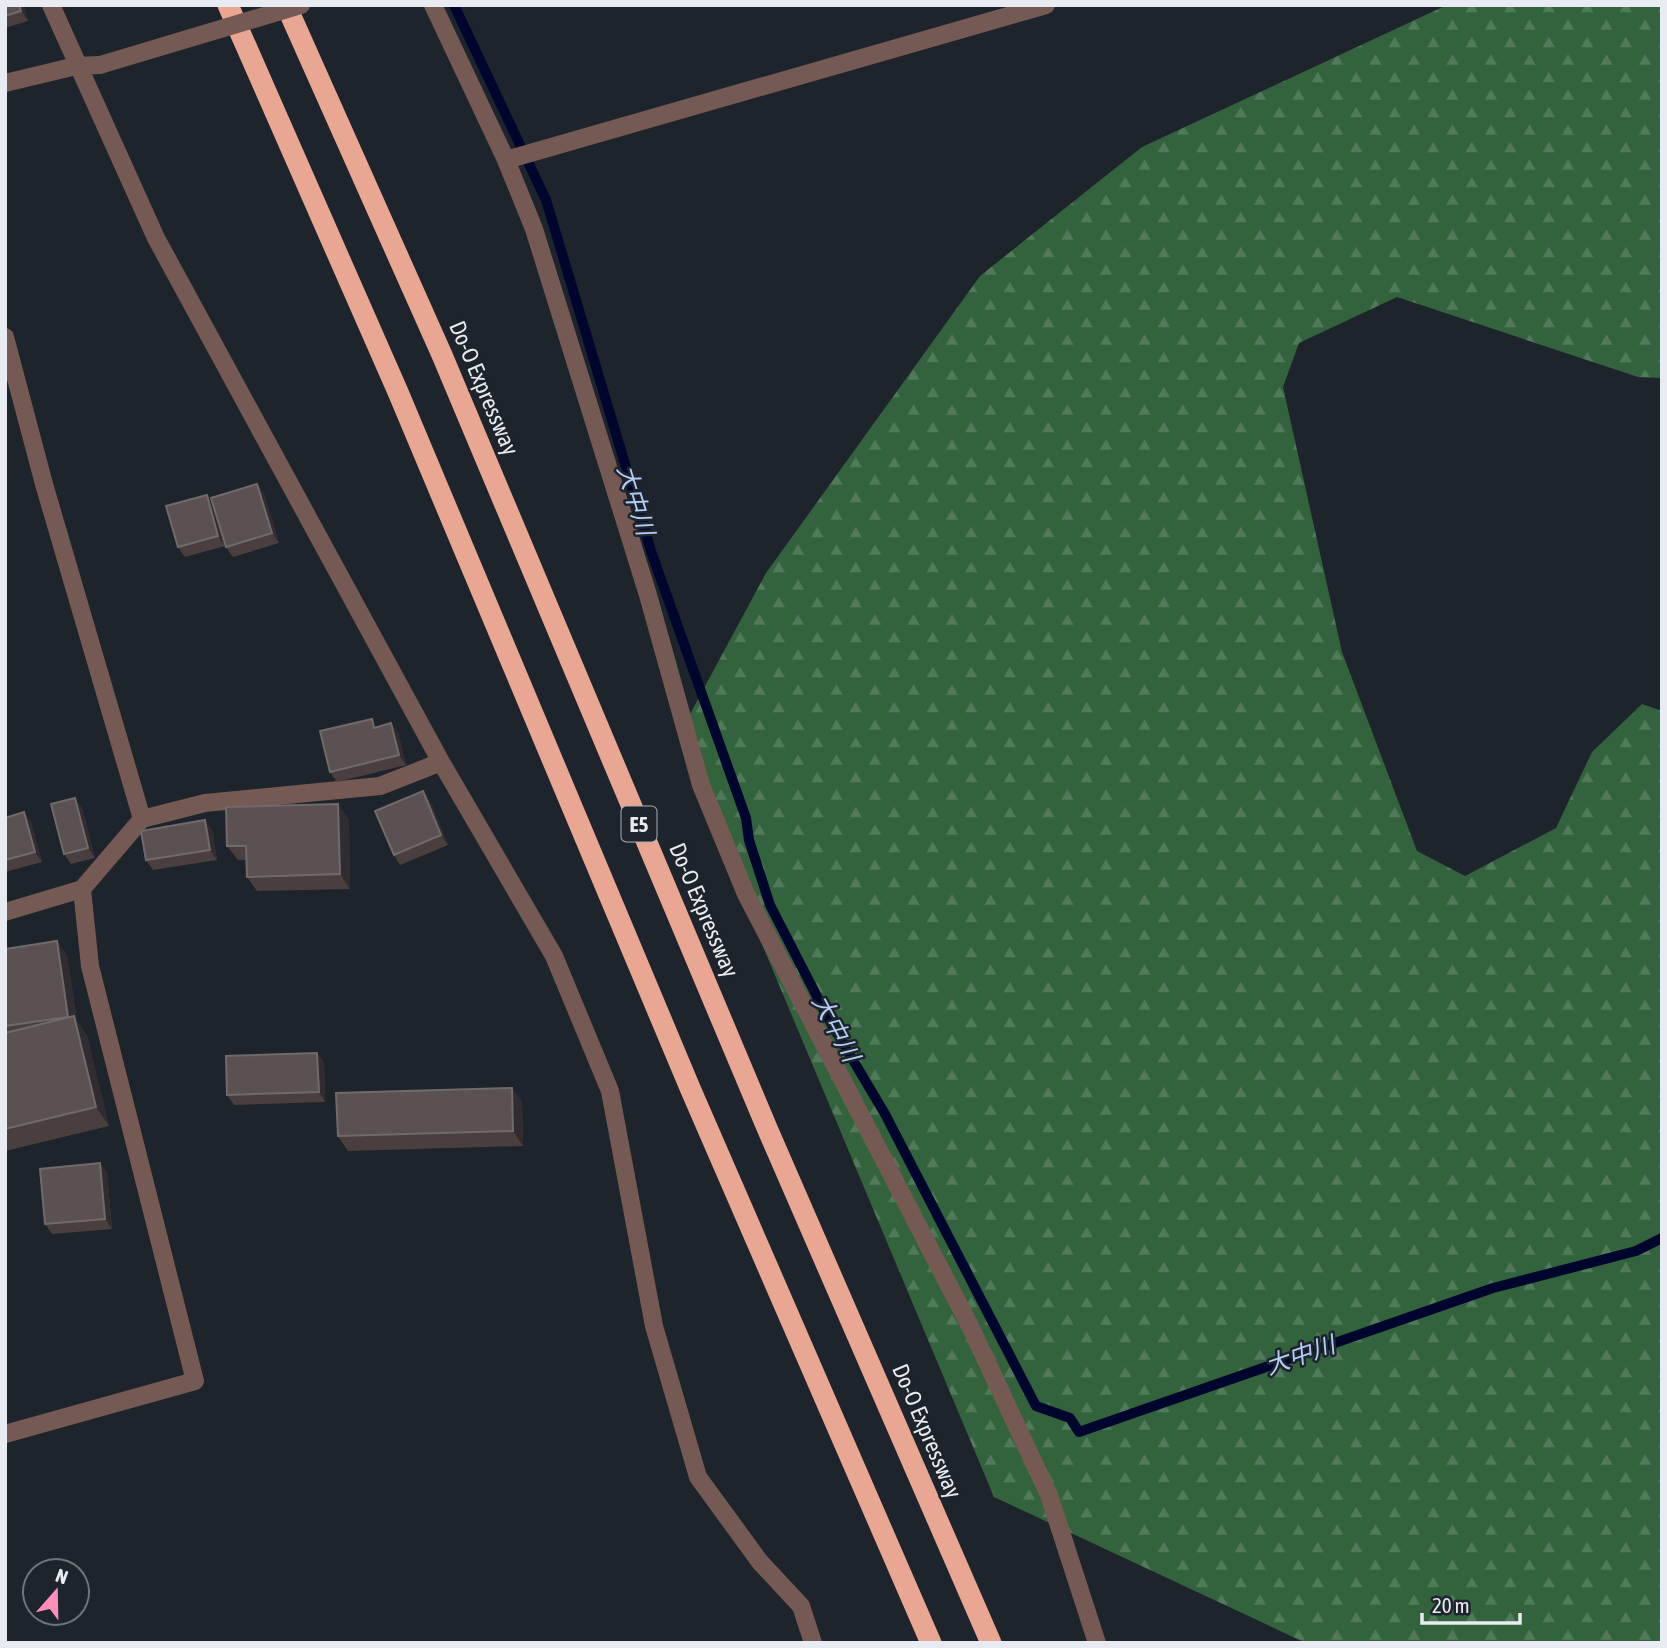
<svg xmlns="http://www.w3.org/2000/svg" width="1667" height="1648" viewBox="0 0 1667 1648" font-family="'Asap Condensed','Noto Sans JP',sans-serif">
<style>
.forest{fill:url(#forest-firs)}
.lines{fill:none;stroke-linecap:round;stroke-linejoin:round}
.stream{stroke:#00052d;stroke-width:10}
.street{stroke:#755a53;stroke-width:18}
.highway{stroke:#e9a693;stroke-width:21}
.street-bridge{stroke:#755a53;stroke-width:18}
.wall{fill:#4a3f3e}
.shaded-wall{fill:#312c2f}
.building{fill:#5b5152;stroke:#716a6b;stroke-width:2}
.labels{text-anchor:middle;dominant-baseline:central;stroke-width:5;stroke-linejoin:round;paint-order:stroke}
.shield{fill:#1e242c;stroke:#abafb6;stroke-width:2}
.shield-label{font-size:21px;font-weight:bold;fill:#e8ebf1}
.street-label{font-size:23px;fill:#e8ebf1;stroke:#1e242c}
.water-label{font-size:24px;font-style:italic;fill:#b4cefa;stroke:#1e242c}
</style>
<defs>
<pattern id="forest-firs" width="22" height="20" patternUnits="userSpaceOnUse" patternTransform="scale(1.75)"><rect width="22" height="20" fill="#32633c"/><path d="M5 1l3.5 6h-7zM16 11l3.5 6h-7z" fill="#507a59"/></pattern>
</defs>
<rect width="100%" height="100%" fill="#1e242c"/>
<path class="forest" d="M1447,5H1662V378L1638,377L1397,297L1299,343L1283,387L1342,652L1417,851L1465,876L1556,828L1592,752L1642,704L1662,711V1643H1306L994,1497L727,861L689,716L766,573L980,276L1142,147Z"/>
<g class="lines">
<path class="stream" d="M454,5L546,200L652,554L746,818L749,840L770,905L828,1018L885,1114L1036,1406L1070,1418L1079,1432L1493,1288L1636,1251L1662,1238"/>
<path class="street" d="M51,5L156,238L441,762L554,956L610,1091L654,1326L698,1477L760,1562L801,1606L813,1643
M433,5L506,160L534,229L648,595L701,785L746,894L970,1326L1049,1495L1097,1643
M5,83L76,66L100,65
M506,160L1046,5
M5,337L44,484L142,819
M5,912L82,889L142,819L205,803L380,786L441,762
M5,1434L195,1381L90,966L82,889"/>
<path class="highway" d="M228,5L398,392L690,1088L931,1643
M286,5L442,355L767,1128L991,1643"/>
<path class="street-bridge" d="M100,65L301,5"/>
</g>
<path class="wall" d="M5,5H23L28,21L5,28Z
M257,484L264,494L279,543L233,557L226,547L219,525L225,546L185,557L178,547L213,503Z
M378,727L398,733L406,765L337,782L330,772Z
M423,791L430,801L448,845L400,865L394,855Z
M75,798L82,808L95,858L71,864L64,854Z
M24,812L31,822L42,862L5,872V818Z
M349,819L350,889L257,891L247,877L246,860H238L227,846Z
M212,830L217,860L153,870L146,860Z
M57,941L67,956L77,1021L87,1036L109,1126L5,1151V949Z
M317,1053L324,1063L325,1102L234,1105L227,1095Z
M512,1088L522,1102L523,1146L348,1151L338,1136Z
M100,1163L107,1173L112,1229L52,1234L45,1224Z"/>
<path class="shaded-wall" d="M19,5H23L28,21L21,11Z
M257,484L264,494L279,543L272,533Z
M207,495L214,505L225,546L218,536Z
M391,723L398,733L406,765L399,755Z
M423,791L430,801L448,845L441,835Z
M75,798L82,808L95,858L88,848Z
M338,804L349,819L350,889L340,874Z
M24,812L31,822L42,862L35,852Z
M205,820L212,830L217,860L210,850Z
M57,941L67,956L77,1021L87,1036L109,1126L96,1107L68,1017Z
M317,1053L324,1063L325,1102L319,1092Z
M512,1088L522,1102L523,1146L513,1131Z
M100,1163L107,1173L112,1229L105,1219Z"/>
<path class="building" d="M5,5H19L21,11L5,16Z
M257,484L272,533L226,547L211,498Z
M207,495L218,536L178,547L166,506Z
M372,719L374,728L391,723L399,755L330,772L320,731Z
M423,791L441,835L394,855L375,811Z
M75,798L88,848L64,854L51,804Z
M338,804L340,874L247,877L246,846H227L226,807Z
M24,812L35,852L5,860V818Z
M205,820L210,850L146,860L141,831Z
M57,941L68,1017L5,1026V949Z
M74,1016L96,1107L5,1129V1033Z
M317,1053L319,1092L227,1095L226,1056Z
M512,1088L513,1131L338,1136L336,1093Z
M100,1163L105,1219L45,1224L40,1169Z"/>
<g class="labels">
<rect class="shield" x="621.5" y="806.5" width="35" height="35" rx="5"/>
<g class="shield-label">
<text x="639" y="824">E5</text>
</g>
<g class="street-label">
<text transform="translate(484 388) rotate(67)">Do-O Expressway</text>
<text transform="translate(704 910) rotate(67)">Do-O Expressway</text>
<text transform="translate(927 1431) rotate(67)">Do-O Expressway</text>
</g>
<g class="water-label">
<text transform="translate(636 500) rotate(73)">大中川</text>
<text transform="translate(836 1028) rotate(62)">大中川</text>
<text transform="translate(1300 1355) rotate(-19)">大中川</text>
</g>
</g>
<rect width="1667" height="1648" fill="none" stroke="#e8ebf1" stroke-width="14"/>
<g transform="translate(56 1592) rotate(20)"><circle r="33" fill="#1e242c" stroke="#6f747b" stroke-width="2"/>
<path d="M0-5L12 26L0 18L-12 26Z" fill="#ff8eb9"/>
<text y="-10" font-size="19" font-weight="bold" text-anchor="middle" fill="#e8ebf1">N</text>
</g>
<path d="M1422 1613v10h98v-10" fill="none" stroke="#e8ebf1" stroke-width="3.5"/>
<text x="1432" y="1613" font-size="21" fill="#e8ebf1" stroke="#1e242c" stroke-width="5" paint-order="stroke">20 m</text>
</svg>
